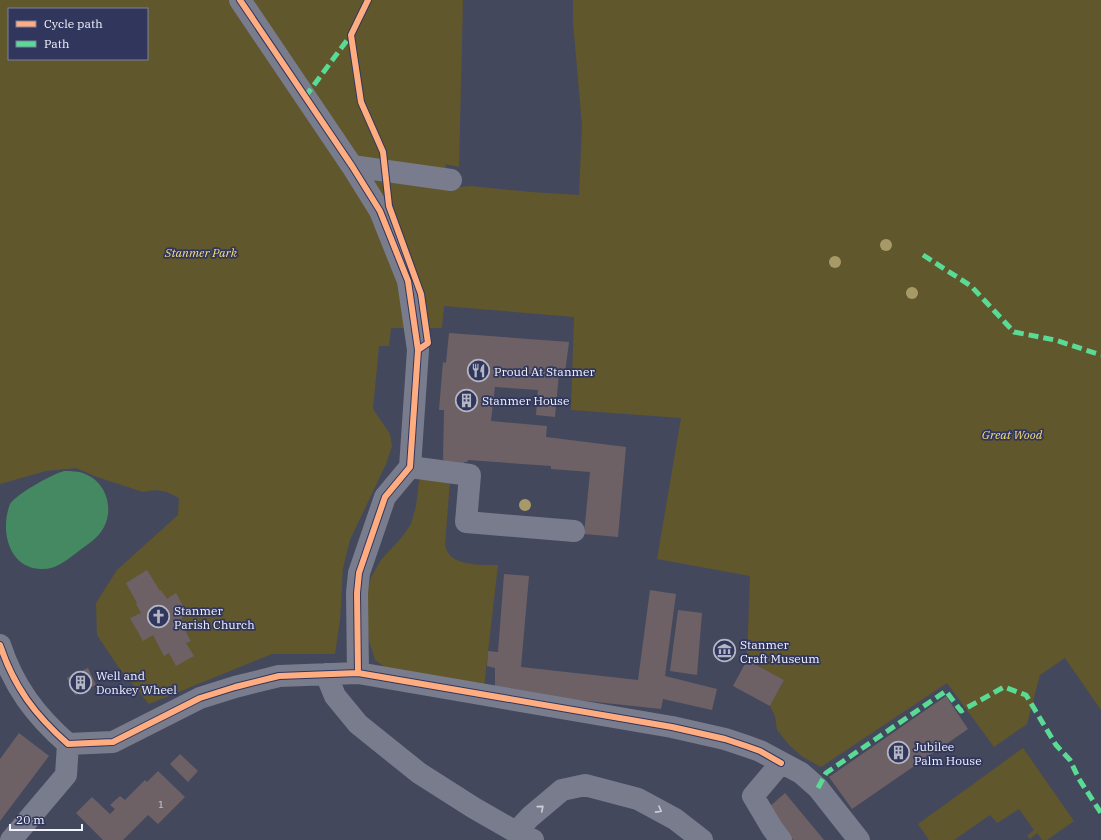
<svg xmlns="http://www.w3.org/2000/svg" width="1101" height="840" viewBox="0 0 1101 840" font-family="'IBM Plex Serif',serif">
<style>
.green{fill:#61572c;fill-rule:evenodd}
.water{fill:#448962}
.building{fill:#6d6166}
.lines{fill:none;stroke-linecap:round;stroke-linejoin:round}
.minor{stroke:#797c8d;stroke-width:22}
.quiet{stroke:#5adb95;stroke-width:5;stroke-dasharray:10 5;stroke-linecap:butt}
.cycleway-casing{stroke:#30365c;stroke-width:8}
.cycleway{stroke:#ffac80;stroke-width:6}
.tree{fill:#a89a68}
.oneway{stroke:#cccfdb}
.labels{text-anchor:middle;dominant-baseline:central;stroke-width:3.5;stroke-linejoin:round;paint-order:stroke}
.number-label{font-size:10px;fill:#cfced6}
.park-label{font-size:12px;font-style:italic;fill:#f9de71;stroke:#30365c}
.poi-label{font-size:12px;fill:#f0f2fc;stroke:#30365c;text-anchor:start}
</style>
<rect width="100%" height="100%" fill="#44485c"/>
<path class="green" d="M0,0H463L459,167L445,164L451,180V188L470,186L531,192L579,195L582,126L573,22V0H1101V710L1065,658L1040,675L1027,724L994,747L947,683L821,767L803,757L790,746L777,730L775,716L770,706L784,680L747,660L750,576L657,559L681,418L571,410L574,317L444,306L442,328H391L389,346H379L373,409L390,434L392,446L386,464L350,540L343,568L340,620L335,654H272L149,704L119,668L97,635L96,603L117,570L178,515L179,498L167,492L155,490L143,492L97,477L76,468L46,471L0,484ZM9,9H147V59H9Z
M425,477L450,480L445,545C446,548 447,552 449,554C458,566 484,565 498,565L484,687L389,670L375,660L369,641L365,602L371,577L381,560L402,537L411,524L416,506L419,481Z
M1023,748L1074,821L1047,840H1042L1037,833L1030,839L1027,836L1034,830L1019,809L997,823L990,815L954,840H929L918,824Z"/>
<path class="water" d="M64,471C71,471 79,471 85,474C106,482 114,508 104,527C98,539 85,546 75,554C64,562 55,570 40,569C8,567 0,530 10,504C18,493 51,475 64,471Z"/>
<path class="building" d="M449,333L569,342L565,373H559L555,417L536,415L538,390L495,387L491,421L547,426L546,437L626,447L618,537L584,534L590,472L551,469V466L468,460L467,462H464V466L445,464V460H443L444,410H439L443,362L446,363Z
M147,570L160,591L161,590L167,599L176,593L188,615L179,620L191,641L186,643L194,656L176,666L169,653L164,656L153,635L143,641L130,618L141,613L136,604L137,603L126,583Z
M504,574L529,576L521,667L638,680L650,590L676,594L665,676L717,689L712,710L663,699L661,709L495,691V668L487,666L488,651L498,652Z
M678,610L702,613L697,675L670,671Z
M747,660L784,680L770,706L733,686Z
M88,668L96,685L75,695L67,678Z
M946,696L968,729L852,809L829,777Z
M19,733L49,756L0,821V759Z
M180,754L198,771L188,782L170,764Z
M158,771L185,797L158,824L148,815L123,840H103L76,813L92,797L110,814L115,809L110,805L120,796L125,800L145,780L147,782Z
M785,793L824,840H793L767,809Z"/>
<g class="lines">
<path class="minor" d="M240,0L352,166L380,211L408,281L418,350L410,467L385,497L359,573L357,593L358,673
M352,166L451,180
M410,467L470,475L466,522L574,531
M0,645C14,687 35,715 68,744L113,742L200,698L235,687L279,676L358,673L672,727L725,739L746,746L760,751L801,773L818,788L859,840
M326,674L335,696L358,724L419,773L474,808L516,832
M781,763L753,796L772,828L781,840
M11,840L66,775L68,744
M533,840L516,832L530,817L562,790L585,785L638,799L675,819L702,840"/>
<path class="quiet" d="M305,97L351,35
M923,255L971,286L1014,332L1055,340L1101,355
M818,788L826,773L946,691L961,711L1004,687L1026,695L1056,745L1070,760L1079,779L1101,813"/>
<defs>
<path id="cycleway" d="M240,0L352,166L380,211L408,281L418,350L410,467L385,497L359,573L357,593L358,673
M368,0L351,35L361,102L383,152L389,206L421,294L428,343L418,350
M0,645C14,687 35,715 68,744L113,742L200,698L235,687L279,676L358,673L672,727L725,739L746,746L760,751L781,763"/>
</defs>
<use href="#cycleway" class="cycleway-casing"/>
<use href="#cycleway" class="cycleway"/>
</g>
<g class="tree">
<circle cx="886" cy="245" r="6"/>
<circle cx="835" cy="262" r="6"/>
<circle cx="912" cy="293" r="6"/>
<circle cx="525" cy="505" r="6"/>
</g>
<defs><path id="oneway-chevron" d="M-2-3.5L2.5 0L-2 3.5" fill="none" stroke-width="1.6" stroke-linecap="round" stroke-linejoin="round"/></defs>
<g class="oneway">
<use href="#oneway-chevron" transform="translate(541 808) rotate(-41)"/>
<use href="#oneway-chevron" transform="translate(659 810) rotate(29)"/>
</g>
<defs>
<symbol id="restaurant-ring" viewBox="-11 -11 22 22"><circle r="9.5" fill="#30365c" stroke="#b4b6c4" stroke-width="1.5"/><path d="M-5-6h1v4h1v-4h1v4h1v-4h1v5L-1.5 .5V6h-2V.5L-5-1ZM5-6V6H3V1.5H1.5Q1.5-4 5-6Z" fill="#b4b6c4"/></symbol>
<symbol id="building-ring" viewBox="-11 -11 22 22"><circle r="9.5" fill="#30365c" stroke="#b4b6c4" stroke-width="1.5"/><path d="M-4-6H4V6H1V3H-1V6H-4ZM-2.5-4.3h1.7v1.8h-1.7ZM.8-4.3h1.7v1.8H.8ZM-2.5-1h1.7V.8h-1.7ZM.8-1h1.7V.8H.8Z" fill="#b4b6c4"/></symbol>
<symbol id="church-ring" viewBox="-11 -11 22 22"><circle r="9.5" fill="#30365c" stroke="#b4b6c4" stroke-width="1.5"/><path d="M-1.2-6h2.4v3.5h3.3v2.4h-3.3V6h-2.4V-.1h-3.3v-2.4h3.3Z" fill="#b4b6c4"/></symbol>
<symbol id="museum-ring" viewBox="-11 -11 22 22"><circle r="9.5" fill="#30365c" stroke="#b4b6c4" stroke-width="1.5"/><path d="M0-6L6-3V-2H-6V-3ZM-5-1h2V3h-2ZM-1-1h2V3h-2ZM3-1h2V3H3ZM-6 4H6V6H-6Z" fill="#b4b6c4"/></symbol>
</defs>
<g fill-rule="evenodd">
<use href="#restaurant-ring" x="466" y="358" width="25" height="25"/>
<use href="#building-ring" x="454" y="388" width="25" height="25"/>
<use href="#church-ring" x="146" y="604" width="25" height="25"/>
<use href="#museum-ring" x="712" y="638" width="25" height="25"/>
<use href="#building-ring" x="68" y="670" width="25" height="25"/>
<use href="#building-ring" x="886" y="740" width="25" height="25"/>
</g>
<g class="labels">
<g class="number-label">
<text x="161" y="804">1</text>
</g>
<g class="park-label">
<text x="201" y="252">Stanmer Park</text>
<text x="1012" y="434">Great Wood</text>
</g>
<g class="poi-label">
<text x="494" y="371">Proud At Stanmer</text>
<text x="482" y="400">Stanmer House</text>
<text x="174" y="610">Stanmer<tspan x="174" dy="14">Parish Church</tspan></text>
<text x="740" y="644">Stanmer<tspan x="740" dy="14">Craft Museum</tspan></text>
<text x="96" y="675">Well and<tspan x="96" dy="14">Donkey Wheel</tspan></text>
<text x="914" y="746">Jubilee<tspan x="914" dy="14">Palm House</tspan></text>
</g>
</g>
<rect x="8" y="8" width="140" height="52" fill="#30365c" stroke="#7d819c"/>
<rect x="16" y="21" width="20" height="6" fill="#ffac80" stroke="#7d819c"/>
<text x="44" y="28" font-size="12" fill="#f0f2fc">Cycle path</text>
<rect x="16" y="41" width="20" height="6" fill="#5adb95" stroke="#7d819c"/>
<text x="44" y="48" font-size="12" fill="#f0f2fc">Path</text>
<path d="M10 824v6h72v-6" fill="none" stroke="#f0f2fc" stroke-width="2"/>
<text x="16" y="824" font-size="12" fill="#f0f2fc" stroke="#30365c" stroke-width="3" paint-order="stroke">20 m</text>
</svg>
